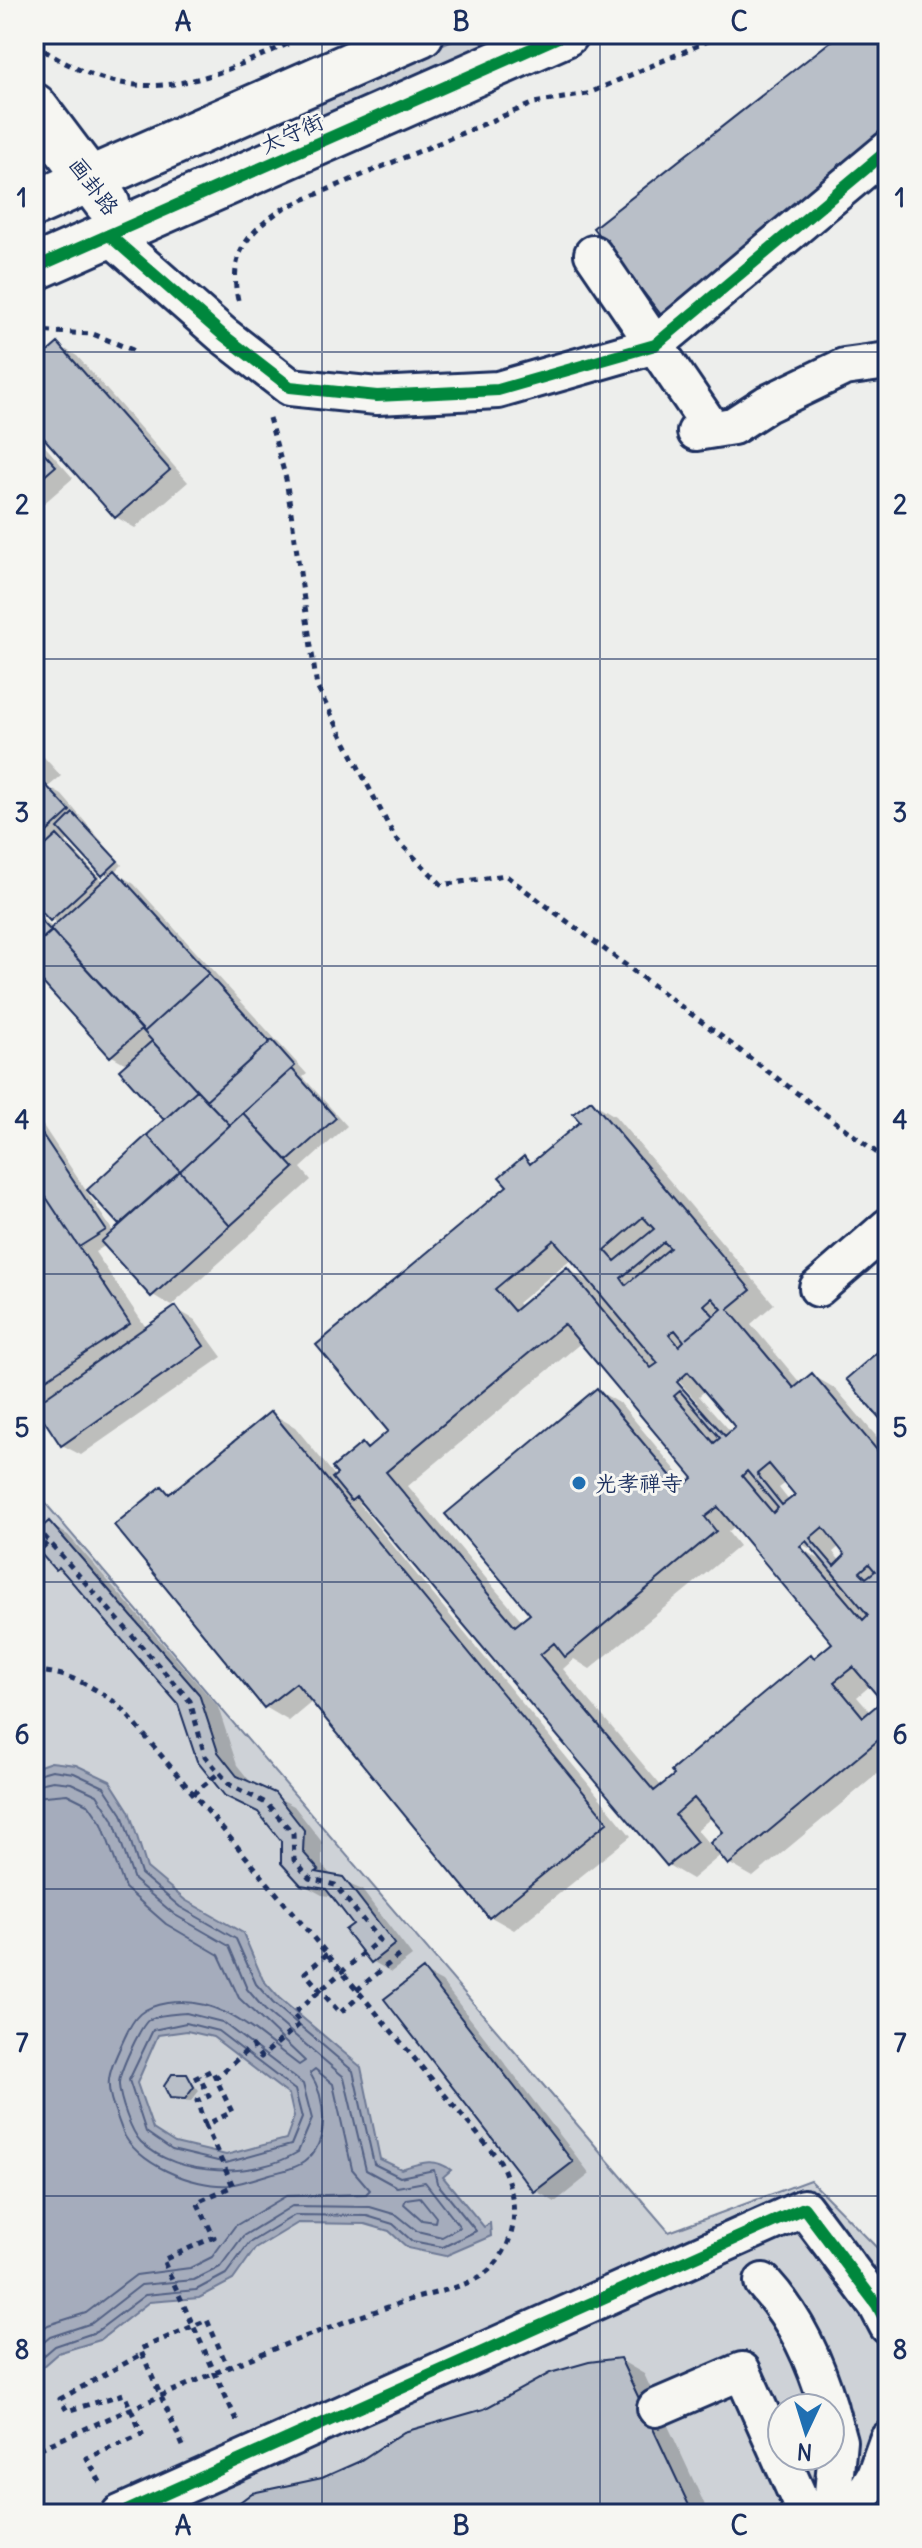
<svg xmlns="http://www.w3.org/2000/svg" width="922" height="2548" viewBox="0 0 922 2548" font-family="Delius,'LXGW WenKai TC',sans-serif">
<style>
.green{fill:#ced2d7;stroke:#74809a;stroke-width:2;fill-rule:evenodd}
.water{fill:#a5acbc;stroke:#6e7a96;stroke-width:2;fill-rule:evenodd}
.shadow{fill:#0003;fill-rule:evenodd}
.lines{fill:none;stroke-linecap:round;stroke-linejoin:round}
.shore{stroke:#526184;stroke-width:2}
.building{fill:#b9bfc8;stroke:#1b2f5e;stroke-width:2;fill-rule:evenodd}
.street-casing{stroke:#1b2f5e;stroke-width:42}
.secondary-casing{stroke:#1b2f5e;stroke-width:50}
.path{stroke:#1b2f5e;stroke-width:5;stroke-dasharray:6 6;stroke-linecap:butt}
.street{stroke:#f6f6f2;stroke-width:36}
.secondary{stroke:#f6f6f2;stroke-width:44}
.cycleway-casing{stroke:#f6f6f2;stroke-width:17}
.cycleway{stroke:#00873e;stroke-width:12}
.grid{fill:none;stroke:#1b2f5e;stroke-width:2;stroke-opacity:0.55}
.poi-dot{fill:#1f6fb2;stroke:#f6f6f2;stroke-width:3}
.labels{text-anchor:middle;dominant-baseline:central;stroke-width:6;stroke-linejoin:round;paint-order:stroke}
.street-label{font-size:22px;fill:#1b2f5e;stroke:#f6f6f2}
.poi-label{font-size:22px;fill:#1b2f5e;stroke:#f6f6f2;text-anchor:start}
.neatline{fill:none;stroke:#1b2f5e;stroke-width:3}
.grid-label{font-size:26px;text-anchor:middle;font-weight:bold;fill:#1b2f5e}
</style>
<rect width="100%" height="100%" fill="#edeeec"/>
<filter id="ink" filterUnits="userSpaceOnUse"><feTurbulence type="fractalNoise" baseFrequency=".0125" numOctaves="2"/><feDisplacementMap in="SourceGraphic" scale="16" xChannelSelector="R" yChannelSelector="G"/><feConvolveMatrix kernelMatrix="1 2 1 2 8 2 1 2 1" color-interpolation-filters="sRGB"/></filter>
<g filter="url(#ink)">
<path class="green" d="M466,34H510L309,122L302,106Z
M34,1490L669,2232L810,2180L888,2259V2514H34ZM782,2408H830V2456H782Z"/>
<path class="water" d="M51,1762L76,1765L110,1781L129,1811L147,1868L185,1900L243,1933L263,1980L279,1998L361,2067L380,2159L401,2169C420,2163 434,2157 451,2170L443,2177L484,2227L490,2223L491,2236L445,2256L408,2248L389,2231L365,2224L298,2223L255,2249L233,2280L199,2298L149,2302L100,2340L58,2353L34,2374V1768ZM187,2031L213,2037L289,2095L294,2117L286,2139L226,2155L175,2143L153,2129L137,2083L158,2035Z"/>
<path class="shadow" d="M58,345L77,356L188,482L135,528L116,517L34,424V367Z
M34,434L73,478L34,512Z
M34,666L41,674L34,680Z
M34,746L61,776L48,787L62,795L122,865L115,872L134,884L307,1074L303,1077L347,1126L301,1168L311,1180L171,1306L153,1295L106,1245L95,1252L147,1329L176,1309L195,1320L222,1357L81,1455L62,1445L46,1399L34,1392V1112L114,1233L123,1224L166,1120L128,1065L112,1056L34,970V908L53,929L58,924L34,901ZM70,838L110,878L105,883L66,842ZM152,1038L159,1047V1048L149,1041Z
M592,1102L615,1116L774,1304L751,1324L801,1384L812,1375L836,1389L888,1450V1765L753,1877L730,1864L722,1854L692,1879L668,1865L369,1509L358,1503L631,1836L514,1930L491,1917L313,1701L289,1721L265,1707L162,1488L172,1494L271,1413L295,1427L336,1477L362,1446L369,1450L391,1431L524,1158L532,1163L582,1123ZM572,1258L593,1284L568,1269L522,1308L518,1303ZM582,1342L696,1478L688,1485L621,1404L597,1390L532,1614L523,1622L408,1486ZM672,1373L698,1403L689,1399L669,1376ZM706,1390L738,1427L732,1433L699,1396ZM787,1482L798,1495L790,1502L779,1488ZM736,1525L835,1643L662,1787L563,1669L574,1659L590,1669L739,1546L728,1532ZM793,1539L821,1555V1560L791,1543ZM840,1546L848,1555L841,1562L833,1552ZM871,1685L884,1701L871,1713L857,1697ZM712,1817L726,1833L710,1845L697,1830Z
M49,1524L68,1535L218,1707L237,1765L253,1785L294,1806L322,1842V1865L333,1877L362,1890L412,1956L391,1972L372,1961L355,1924L335,1897L322,1895L302,1884L283,1841L262,1814L226,1795L180,1703L71,1577L56,1569L34,1543V1536Z
M423,1972L442,1982L590,2174L555,2202L536,2191Z
M187,2076L199,2091L191,2101L178,2100L172,2097Z
M620,2360L644,2374L709,2514H228Z"/>
<g class="lines">
<path class="shore" d="M34,1775L52,1770L74,1773L104,1787L122,1814L141,1874L180,1907L236,1939L256,1984L273,2003L353,2071L374,2164L400,2177L434,2170L437,2183L476,2231L443,2247L412,2241L393,2224L367,2216L295,2215L249,2243L226,2274L196,2290L145,2295L96,2332L55,2346L34,2364
M34,1785L53,1781L71,1783L97,1795L113,1819L134,1880L175,1915L229,1946L247,1989L265,2010L344,2077L366,2170L397,2187L425,2182L460,2227L442,2237L417,2231L397,2215L370,2207L292,2206L243,2236L220,2267L194,2280L141,2285L92,2323L50,2337L34,2350
M34,1797L67,1794L89,1805L102,1824L125,1888L166,1924L219,1955L239,1998L305,2061L299,2065C258,2035 222,1995 167,2003C142,2007 134,2016 124,2039C103,2084 105,2084 122,2130C134,2163 194,2188 229,2185C243,2183 257,2178 270,2174C281,2171 295,2169 304,2162C331,2142 326,2098 310,2073L315,2069L333,2084L352,2169L370,2190L366,2194L286,2196L235,2226L212,2257L190,2268L136,2275L86,2313L48,2325L34,2335
M186,2013L222,2022L303,2084L312,2119L298,2152C256,2178 178,2178 141,2142C131,2132 120,2099 119,2085C118,2074 141,2024 150,2019C160,2014 176,2014 186,2013Z
M186,2023L218,2031L295,2090L302,2118L291,2145L226,2163L172,2150L146,2132L129,2080L153,2030Z
M420,2197L436,2217L435,2222L422,2220L404,2204L406,2199Z"/>
</g>
<path class="building" d="M840,34H888V135L666,321L593,228Z
M58,343L170,470L115,518L34,427V364Z
M34,442L56,466L34,485Z
M43,782L70,811L34,844V790Z
M73,813L118,861L102,876L58,828Z
M57,835L97,878L50,921L34,904V856Z
M115,870L209,973L144,1032L50,929Z
M34,913L51,931L34,946Z
M52,931L142,1029L110,1057L34,973V947Z
M208,974L270,1042L206,1100L144,1032Z
M272,1040L295,1066L230,1125L206,1100Z
M152,1041L197,1090L164,1120L119,1070Z
M292,1069L336,1118L288,1161L243,1113Z
M197,1090L230,1125L180,1171L147,1135Z
M591,1100L751,1290L728,1309L794,1388L812,1373L888,1463V1639L882,1643L888,1650V1732L728,1865L710,1843L723,1832L694,1798L675,1815L697,1842L667,1866L356,1497L351,1501L332,1478L337,1474L332,1468L362,1443L367,1449L388,1431L316,1345L507,1186L499,1177L524,1156L530,1164L580,1122L573,1114ZM643,1217L654,1229L615,1261L605,1250ZM554,1240L580,1270L658,1363L651,1368L567,1267L514,1311L495,1289ZM664,1242L670,1248L626,1285L621,1278ZM712,1298L722,1309L686,1339L714,1316L704,1305ZM564,1324L693,1478L681,1488L597,1388L445,1514L530,1614L515,1626L386,1472ZM675,1330L684,1341L679,1346L669,1334ZM688,1372L735,1427L725,1436L677,1382ZM680,1391L720,1438L714,1443L674,1396ZM769,1464L795,1495L782,1505L757,1474ZM747,1471L778,1508L773,1513L742,1476ZM718,1507L832,1643L814,1658L811,1654L671,1771L674,1775L654,1791L540,1655L554,1643L565,1657L716,1531L705,1517ZM823,1527L845,1555L834,1566L810,1538ZM806,1541L868,1615L863,1620L800,1546ZM869,1564L875,1571L866,1578L860,1572ZM853,1667L882,1701L863,1717L834,1682Z
M243,1113L294,1168L230,1226L180,1171Z
M34,1122L106,1230L79,1247L34,1179Z
M147,1135L180,1171L119,1225L87,1190Z
M180,1171L230,1226L151,1297L101,1242Z
M34,1179L130,1324L34,1387Z
M176,1306L204,1346L61,1446L34,1405Z
M888,1343V1428L846,1379Z
M271,1411L608,1822L489,1918L296,1683L264,1708L114,1525L162,1486L169,1494Z
M49,1521L199,1694L218,1752L237,1776L275,1793L304,1830L303,1852L319,1870L316,1872L343,1877L395,1944L371,1963L345,1930L353,1924L326,1889L301,1885L281,1863V1841L258,1812L225,1796L197,1761L178,1704L59,1567L55,1570L34,1546V1534Z
M423,1969L573,2162L534,2192L384,1999Z
M172,2074H187L194,2087L185,2099L170,2098L164,2086Z
M620,2358L693,2514H224L252,2493L322,2478L358,2462L404,2432L484,2409L550,2373L589,2362Z"/>
<g class="lines">
<defs>
<path id="street" d="M109,235L223,335L290,387L377,396L498,390L655,345L888,150
M593,254L712,429
M696,432L733,426L767,404L844,367L888,361
M818,1288L888,1227
M763,2282C796,2318 815,2361 829,2408
M656,2408L742,2371L806,2514
M830,2412L838,2441L831,2514
M120,2514L804,2208L877,2305L888,2326
M852,2514L875,2476L888,2440"/>
<path id="secondary" d="M34,106L107,203
M34,204L421,34
M34,268L565,34"/>
</defs>
<use href="#street" class="street-casing"/>
<use href="#secondary" class="secondary-casing"/>
<path class="path" d="M34,44C142,117 203,81 310,34
M238,300C228,254 248,232 284,208L534,103L587,94L724,34
M34,331L93,334L135,351
M269,418L286,479L317,687L395,838L442,885L505,875L888,1161
M44,1536L190,1701L205,1756L230,1785L266,1803L293,1833L294,1860L309,1878L335,1885L379,1940L293,2014L301,2023L261,2057L252,2046L216,2078
M34,1556L49,1541
M34,1671C68,1672 92,1686 119,1705L500,2161C516,2195 522,2232 495,2264C476,2287 434,2292 406,2301C279,2342 157,2398 34,2451
M193,1794L219,1773
M327,1954L305,1973L340,2013L361,1995
M357,1990L403,1952
M194,2079L212,2070L232,2112L205,2125L197,2101L209,2096L199,2076
M205,2125L233,2186L197,2202L214,2237L163,2260L237,2421
M183,2446L140,2349L207,2320L228,2368
M100,2482L87,2458L142,2434L124,2394L67,2411L60,2399L142,2354"/>
<use href="#street" class="street"/>
<use href="#secondary" class="secondary"/>
<defs>
<path id="cycleway" d="M109,235L223,335L290,387L377,396L498,390L655,345L888,150
M34,268L565,34
M120,2514L804,2208L877,2305L888,2326"/>
</defs>
<use href="#cycleway" class="cycleway-casing"/>
<use href="#cycleway" class="cycleway"/>
</g>
</g>
<path class="grid" d="M322,34V2514M600,34V2514M34,352H888M34,659H888M34,966H888M34,1274H888M34,1582H888M34,1889H888M34,2196H888"/>
<circle class="poi-dot" cx="579" cy="1483" r="8"/>
<g class="labels">
<g class="street-label">
<text transform="translate(292 133) rotate(-24)">太守街</text>
<text transform="translate(94 186) rotate(53)">画卦路</text>
</g>
<g class="poi-label">
<text x="595" y="1483">光孝禅寺</text>
</g>
</g>
<rect width="922" height="2548" fill="none" stroke="#f6f6f2" stroke-width="88"/>
<g transform="translate(806 2432) rotate(184)"><circle r="38" fill="#f6f6f2" stroke="#9ea6b7" stroke-width="2"/>
<path d="M0-6L14 30L0 20L-14 30Z" fill="#1f6fb2"/>
<text y="-12" font-size="22" font-weight="bold" text-anchor="middle" fill="#1b2f5e">N</text>
</g>
<rect x="44" y="44" width="834" height="2460" class="neatline"/>
<g class="grid-label">
<text x="183" y="31">A</text>
<text x="461" y="31">B</text>
<text x="739" y="31">C</text>
<text x="22" y="207">1</text>
<text x="900" y="207">1</text>
<text x="22" y="514">2</text>
<text x="900" y="514">2</text>
<text x="22" y="822">3</text>
<text x="900" y="822">3</text>
<text x="22" y="1129">4</text>
<text x="900" y="1129">4</text>
<text x="22" y="1437">5</text>
<text x="900" y="1437">5</text>
<text x="22" y="1744">6</text>
<text x="900" y="1744">6</text>
<text x="22" y="2052">7</text>
<text x="900" y="2052">7</text>
<text x="22" y="2359">8</text>
<text x="900" y="2359">8</text>
<text x="183" y="2535">A</text>
<text x="461" y="2535">B</text>
<text x="739" y="2535">C</text>
</g>
</svg>
